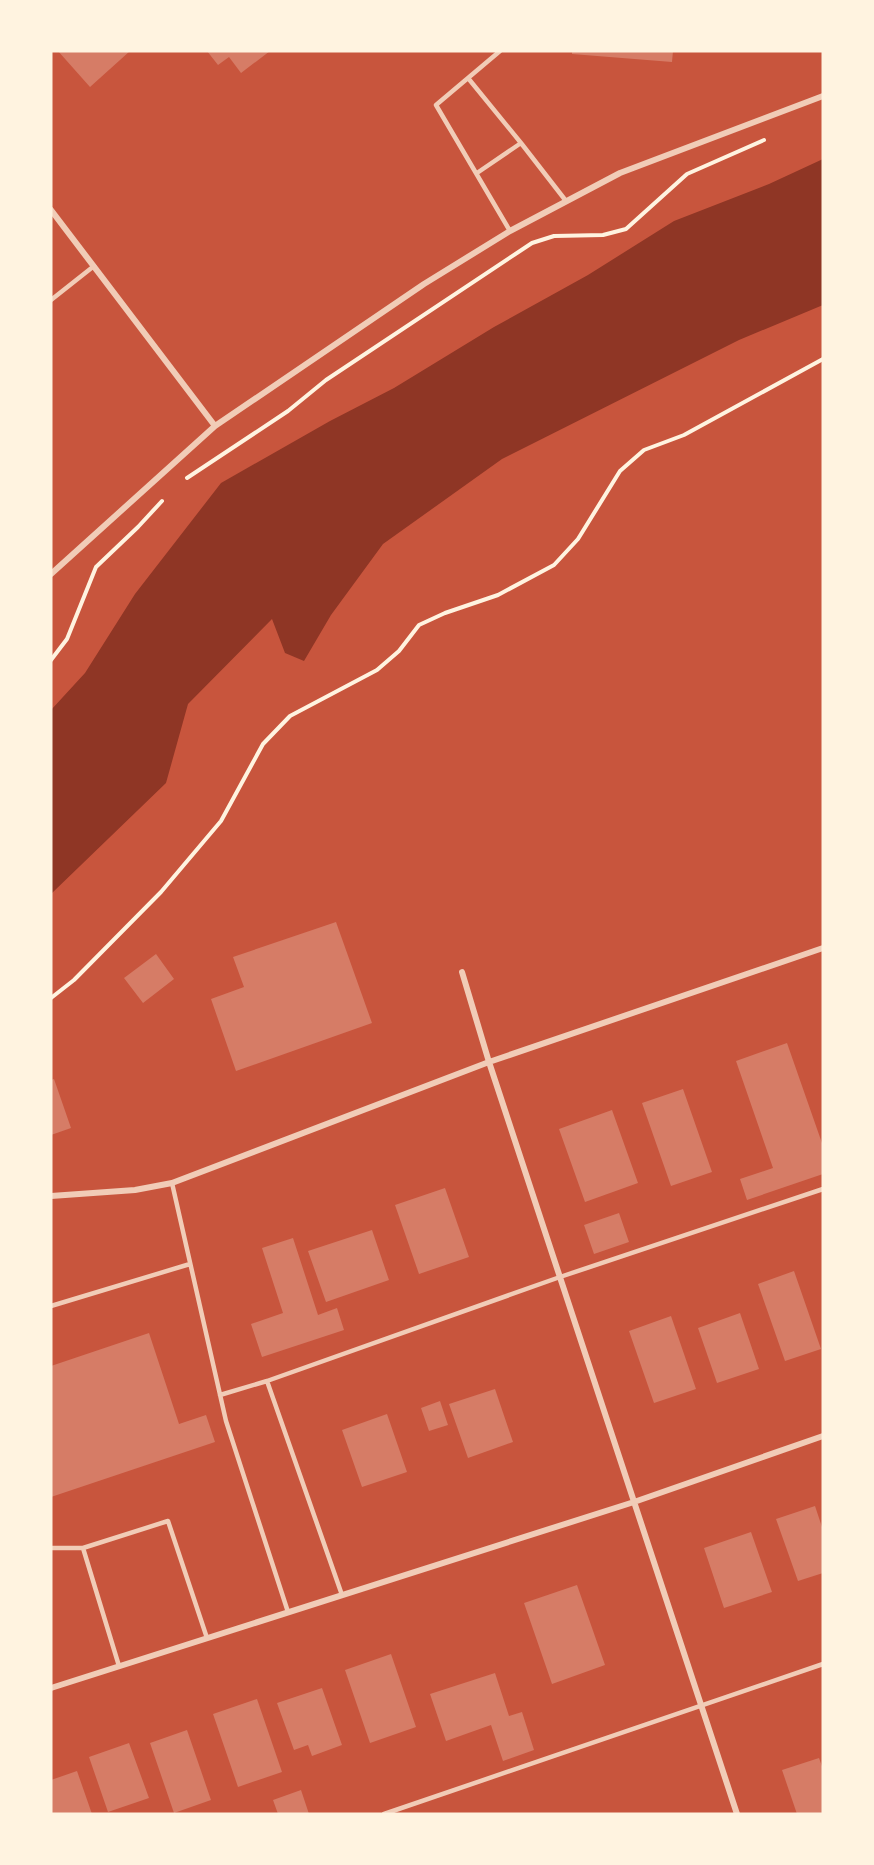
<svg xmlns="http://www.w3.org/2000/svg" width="874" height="1865" viewBox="0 0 874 1865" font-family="Inter,sans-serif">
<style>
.water{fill:#8f3625}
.building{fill:#d67c66}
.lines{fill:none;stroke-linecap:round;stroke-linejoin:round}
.path{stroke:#fff3e0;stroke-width:4}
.service{stroke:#f1ccb7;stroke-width:4.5}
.minor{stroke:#f1ccb7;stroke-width:6}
</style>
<rect width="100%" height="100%" fill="#c8553d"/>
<path class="water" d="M823,159V305L739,340L502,459L383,544L331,615L304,661L285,653L272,619L188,704L166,783L51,894V710L85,673L135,594L221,483L330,421L394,388L494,327L588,275L674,221L769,184Z"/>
<path class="building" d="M58,51H130L90,87Z
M207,51H270L241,73L229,57L218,65Z
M572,51H673L672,62L572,54Z
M336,922L372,1023L236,1071L211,999L244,987L233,957Z
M156,954L174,979L143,1003L124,978Z
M787,1043L823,1146V1174L747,1200L740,1179L773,1168L736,1061Z
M54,1079L71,1128L51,1135V1080Z
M683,1089L712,1172L671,1186L642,1103Z
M612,1110L638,1183L585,1202L559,1129Z
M445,1188L469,1257L419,1274L395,1205Z
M619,1213L629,1242L594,1254L584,1225Z
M372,1230L389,1280L326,1302L308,1251Z
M293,1238L318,1315L337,1308L344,1330L262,1357L251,1324L283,1313L262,1248Z
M794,1271L821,1349L785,1361L758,1284Z
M740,1313L759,1369L717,1383L698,1328Z
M671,1316L696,1389L654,1403L629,1331Z
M149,1333L179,1424L206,1415L215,1442L51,1497V1366Z
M495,1389L513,1442L468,1458L449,1404Z
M440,1401L448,1425L429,1431L421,1408Z
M387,1414L407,1472L362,1487L342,1430Z
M815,1506L823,1530V1573L798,1581L776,1519Z
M751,1532L772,1592L724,1608L704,1548Z
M577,1585L605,1665L552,1684L524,1603Z
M391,1654L416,1727L370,1743L345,1670Z
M495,1673L509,1716L522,1712L534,1750L503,1761L491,1725L446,1741L430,1694Z
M322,1688L342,1745L312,1756L308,1745L294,1750L277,1703Z
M257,1699L282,1772L238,1787L213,1714Z
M187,1730L211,1800L174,1813L150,1743Z
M129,1743L149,1798L108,1812L89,1757Z
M819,1758L823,1769V1814H797L782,1770Z
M77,1771L92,1814H51V1780Z
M301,1790L309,1814H278L273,1800Z"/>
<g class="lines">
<path class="path" d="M187,478L288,411L326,380L532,243L554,236L603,235L626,229L687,174L764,140
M51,660L67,639L96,567L138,527L162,501
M51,998L74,980L161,892L221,821L263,744L290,716L377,670L399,651L419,625L445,613L498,595L554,565L578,539L620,471L644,450L684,435L823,359"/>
<path class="service" d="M500,51L436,105L510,231
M468,78L521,143
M477,173L521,143L566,201
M51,300L94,266
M172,1183L226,1421L288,1612
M51,1306L190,1264
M267,1381L560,1277L823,1189
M220,1395L267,1381L342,1595
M51,1548H83L168,1521L207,1638
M83,1548L119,1666
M384,1814L823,1664"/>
<path class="minor" d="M51,210L215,426
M51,574L215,426L424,284L510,231L620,173L823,96
M462,972L489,1062L737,1814
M51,1196L135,1190L172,1183L489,1062L823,948
M51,1688L634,1502L823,1436"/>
</g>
<rect width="874" height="1865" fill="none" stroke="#fff3e0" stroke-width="105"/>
</svg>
